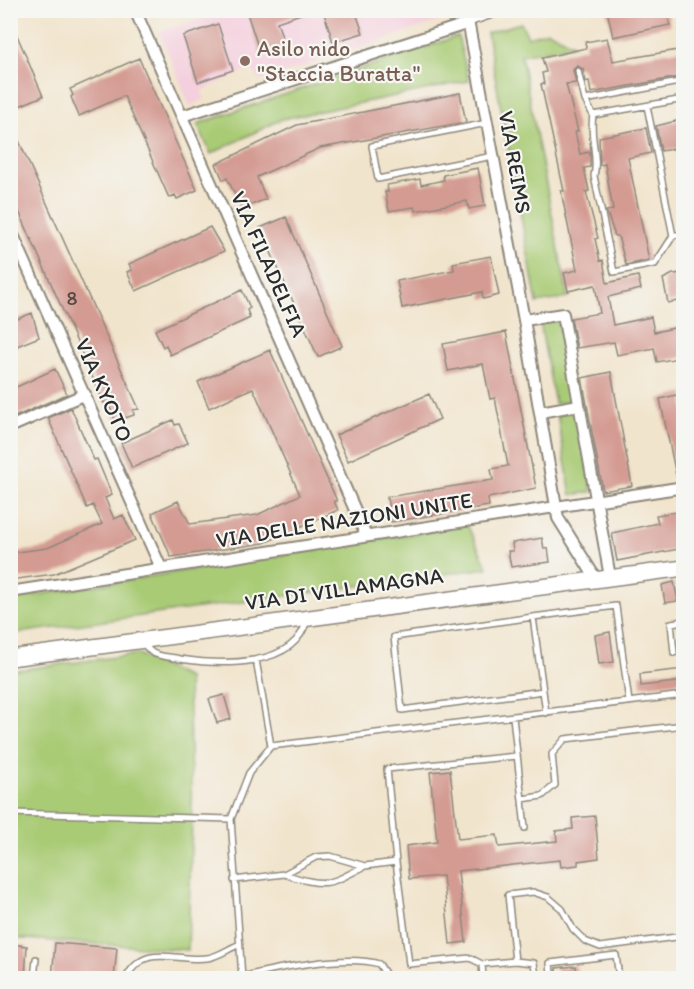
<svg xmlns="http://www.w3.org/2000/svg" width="694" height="989" viewBox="0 0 694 989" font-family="Itim,sans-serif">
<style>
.built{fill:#f4cfdd}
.green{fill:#a9cb74;stroke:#6a7b50;stroke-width:1.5}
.building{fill:#d49b93}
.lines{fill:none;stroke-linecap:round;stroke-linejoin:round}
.service-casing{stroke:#8e887c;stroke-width:8}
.minor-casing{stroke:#8e887c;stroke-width:14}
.secondary-casing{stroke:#8e887c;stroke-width:18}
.service{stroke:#fff;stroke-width:5}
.minor{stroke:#fff;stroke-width:10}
.secondary{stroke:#fff;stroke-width:15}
.education-dot{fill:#8d6e63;stroke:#f6f6f2;stroke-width:2}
.labels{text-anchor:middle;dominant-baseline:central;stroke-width:4.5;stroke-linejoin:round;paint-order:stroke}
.number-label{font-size:20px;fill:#554745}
.education-label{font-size:22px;fill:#785e54;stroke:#f6f6f2;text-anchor:start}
.street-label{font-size:22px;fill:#2b2b2b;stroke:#f6f6f2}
</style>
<rect width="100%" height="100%" fill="#f6f6f2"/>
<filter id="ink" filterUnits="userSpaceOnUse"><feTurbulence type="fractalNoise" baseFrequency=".0167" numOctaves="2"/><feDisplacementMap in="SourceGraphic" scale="12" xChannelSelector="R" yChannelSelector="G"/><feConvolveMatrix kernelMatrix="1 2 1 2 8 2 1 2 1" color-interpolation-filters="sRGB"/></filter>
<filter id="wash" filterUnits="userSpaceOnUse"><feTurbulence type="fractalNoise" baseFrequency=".008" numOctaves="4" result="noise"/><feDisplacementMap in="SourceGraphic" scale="24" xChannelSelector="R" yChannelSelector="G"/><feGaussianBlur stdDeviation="1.35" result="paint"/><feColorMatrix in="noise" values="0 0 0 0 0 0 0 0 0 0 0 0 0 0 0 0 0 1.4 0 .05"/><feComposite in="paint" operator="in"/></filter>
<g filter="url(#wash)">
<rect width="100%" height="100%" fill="#f1e4cc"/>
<path class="built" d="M450,10L451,17L260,81L252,68L201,91L205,99L190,106L159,32L228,11Z"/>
<path class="green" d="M521,23L528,37L548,31L574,45L521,55L568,298L537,303L487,33Z
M458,36L469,81L282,119L211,154L197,124Z
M558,320L573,401L555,404L540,323Z
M577,411L592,492L571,495L557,414Z
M467,525L488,568L11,634V599Z
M138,654L188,678L192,818L188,950L11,938L10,671Z"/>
<g id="blocks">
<path class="building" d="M246,10H304V13L277,22L285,45L260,53Z
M323,10H355L363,33L333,42Z
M607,10H667L670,25L613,37Z
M10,19L43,96L10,110Z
M218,24L233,70L198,82L183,36Z
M607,38L613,61L684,49V76L591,93L589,81L586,82L583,69L577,66L573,70L576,83L566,84L578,131L575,132L580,154L590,152V167L584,168L589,191L586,192L598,238L595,239L600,261L603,260L607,283L638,276L641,289L608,297L613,325L651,317L654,332L684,326V357L657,362L654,348L617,355L614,342L577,348L571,318L600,313L595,285L568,291L564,273L577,270L561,191H564L541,84H544L542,73L546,72L542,58L586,48L585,42Z
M139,58L197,190L177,199L175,195L169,198L124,96L79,116L71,97L73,95L70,89Z
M460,93L466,122L320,148L257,177L266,199L242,209L227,178L223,180L216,164L297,125Z
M684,119V147L661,151L656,126Z
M10,121L139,409L133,410L134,415L116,421L107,402L104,403L10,191Z
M646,128L651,153L628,158L649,260L626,265L618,236H615L607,213L606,211L613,210L605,164L600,165L599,137Z
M478,168L485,206L469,209L467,201L415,211L414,207L389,211L385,192H388L387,185L420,179L421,185L444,180L443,175Z
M286,217L342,346L318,357L260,228Z
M210,227L224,251L136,291L127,272L132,270L129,264Z
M491,256L499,295L483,299L482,292L402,308L397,281L454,270L453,263Z
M684,273V300L668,303L663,279L673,274Z
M242,290L250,308L247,310L250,318L170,355L166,345L163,347L155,330Z
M32,313L39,337L10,349V322Z
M506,332L536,488L488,498L489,506L391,522L387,497L493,480L491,469L508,466L495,398L490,399L483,364L448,371L443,344Z
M270,350L337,501H334L338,510L264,543L171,557L152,513L178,501L190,524L257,515L300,495L253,388L209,408L198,382Z
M55,369L67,394L10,419V390Z
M611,372L632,486L603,491L582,378Z
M684,393V480H677L660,399Z
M429,394L440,419L348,461L336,435Z
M71,408L94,460L97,459L112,495L105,498L114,519L123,515L135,540L54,574L10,580V553L47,548L102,524L93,505L87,508L48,418Z
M173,420L175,425L179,424L188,443L132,468L121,443Z
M684,511V548L617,561L612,533L658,523L656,515Z
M542,538L544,549L548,548L550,562L511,567L508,551H513L512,543Z
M674,582L678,601L665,603L662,585Z
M610,632L614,662L599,664L595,635Z
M684,669V681L641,686L640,674Z
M224,695L231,719L217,723L209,699Z
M450,770L458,839L497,835L499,847L557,841L556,831L573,829L572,818L595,816L599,858L578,861V865L561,867L560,860L458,871L466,942L450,944L443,876L409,879L406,846L437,842L430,772Z
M55,943L117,948L114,978H52Z
M10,944L27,946L25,978H10Z
M576,966L577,978H557L556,968Z"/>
</g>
</g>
<g filter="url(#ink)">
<use href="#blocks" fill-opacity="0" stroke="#8e887c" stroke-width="1.5"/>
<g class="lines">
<defs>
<path id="service" d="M469,23L507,10
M578,71L585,100L684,81
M585,100L593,115L684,99
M593,115C589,137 599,156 594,176L614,272L655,264L673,236L647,106
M487,123L372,146L378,179L493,156
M673,236L684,233
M533,617L394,637L402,710L543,691
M143,643C146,646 149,651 153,653C159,657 173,657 180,659C219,665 296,669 307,619
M674,653L671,623L684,621
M546,713L533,617L616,606L629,702
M513,717L525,828
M271,746L684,695
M522,799L542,796L555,785L552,754L565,739L684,725
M10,813L231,819
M396,862L387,769L517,756
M365,866L396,862L409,964L470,958L482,964L483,978
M234,880L284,874L316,857L330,856L365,866C327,886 326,887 284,874
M515,961L508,895L533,892L548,897L562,909L573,929L585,941L600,947L684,936
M482,964L515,961L534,963L536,976L551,974L550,963L616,955L619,978
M242,977C276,968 346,954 379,964L388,978
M34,978L36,959
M126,978C145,942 175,962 207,958C217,957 228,949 238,945
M242,978L231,819L249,773L271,746L256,660"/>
<path id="minor" d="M135,10L366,535
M466,10L524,320L558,518L596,579
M182,116L469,23
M10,228L161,568
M524,320L563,314L610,577
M540,412L579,405
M10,427L85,394
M10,592L684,487"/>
<path id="secondary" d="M10,658L684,568"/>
</defs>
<use href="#service" class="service-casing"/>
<use href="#minor" class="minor-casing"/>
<use href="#secondary" class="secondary-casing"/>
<use href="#service" class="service"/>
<use href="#minor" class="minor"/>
<use href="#secondary" class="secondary"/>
</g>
</g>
<circle class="education-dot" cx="245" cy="61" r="6"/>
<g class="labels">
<g class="number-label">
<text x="72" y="298">8</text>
</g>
<g class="education-label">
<text x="257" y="48">Asilo nido<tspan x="257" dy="25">"Staccia Buratta"</tspan></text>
</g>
<g class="street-label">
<text transform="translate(515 162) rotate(80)">VIA REIMS</text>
<text transform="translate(269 264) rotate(66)">VIA FILADELFIA</text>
<text transform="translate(104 390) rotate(66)">VIA KYOTO</text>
<text transform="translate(344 520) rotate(-9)">VIA DELLE NAZIONI UNITE</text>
<text transform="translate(344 589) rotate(-8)">VIA DI VILLAMAGNA</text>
</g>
</g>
<rect width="694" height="989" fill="none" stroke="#f6f6f2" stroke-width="36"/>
</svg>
